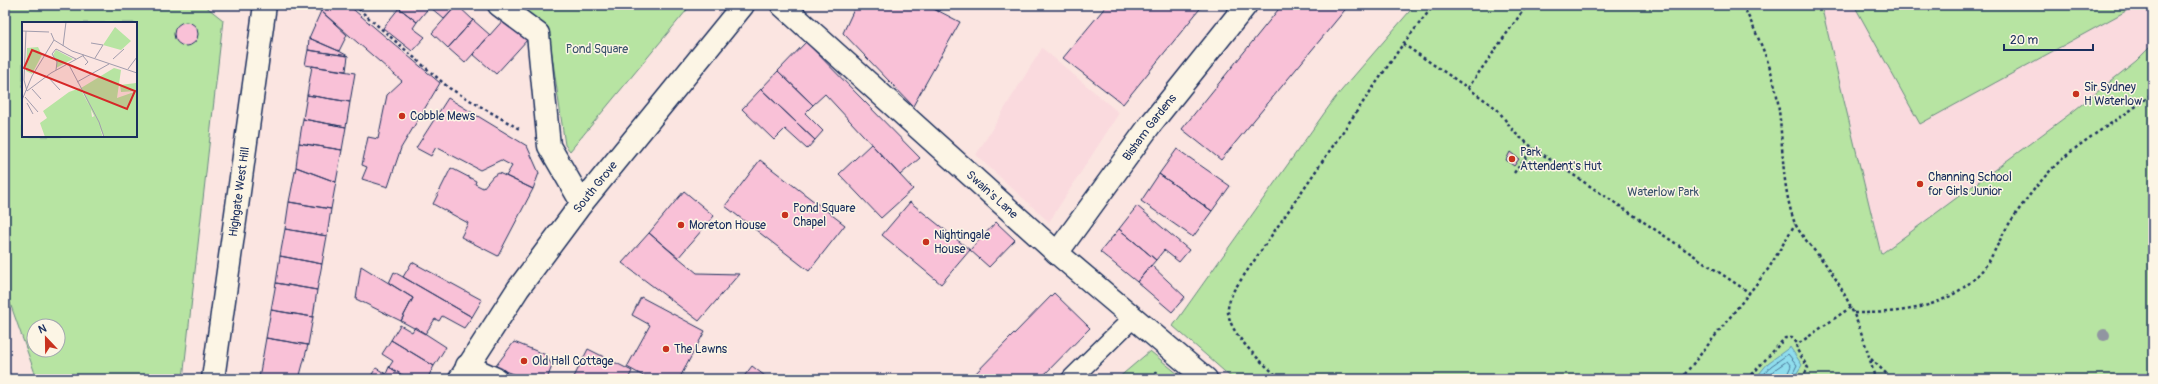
<svg xmlns="http://www.w3.org/2000/svg" width="2158" height="384" viewBox="0 0 2158 384" font-family="Pangolin,sans-serif">
<style>
.built{fill:#fadade}
.green{fill:#b7e4a2;stroke:#698a80;fill-rule:evenodd}
.water{fill:#8fdded;stroke:#6197b4}
.lines{fill:none;stroke-linecap:round;stroke-linejoin:round}
.shore{stroke:#497597;stroke-width:1}
.building{fill:#f9c1d7;stroke:#1b2f5e}
.service-casing{stroke:#1b2f5e;stroke-width:21}
.minor-casing{stroke:#1b2f5e;stroke-width:25}
.tertiary-casing{stroke:#1b2f5e;stroke-width:25}
.path{stroke:#1b2f5e;stroke-width:2.5;stroke-dasharray:3 3;stroke-linecap:butt}
.service{stroke:#fcf5e5;stroke-width:18}
.minor{stroke:#fcf5e5;stroke-width:22}
.tertiary{stroke:#fcf5e5;stroke-width:22}
.tree{fill:#9195a1}
.poi-dot{fill:#c8321e;stroke:#fcf5e5;stroke-width:1.5}
.labels{text-anchor:middle;dominant-baseline:central;stroke-width:3;stroke-linejoin:round;paint-order:stroke}
.park-label{font-size:12px;fill:#3a536c;stroke:#fcf5e5}
.poi-label{font-size:12px;fill:#1b2f5e;stroke:#fcf5e5;text-anchor:start}
.street-label{font-size:12px;fill:#1b2f5e;stroke:#fcf5e5}
.inset-road{fill:none;stroke:#a19cad;stroke-width:1}
.view{fill:#d62828;fill-opacity:0.15;stroke:#d62828;stroke-width:2}
.inset-edge{fill:none;stroke:#1b2f5e;stroke-width:2}
</style>
<rect width="100%" height="100%" fill="#fbe5e1"/>
<filter id="ink" filterUnits="userSpaceOnUse"><feTurbulence type="fractalNoise" baseFrequency=".025" numOctaves="2"/><feDisplacementMap in="SourceGraphic" scale="8" xChannelSelector="R" yChannelSelector="G"/><feConvolveMatrix kernelMatrix="1 2 1 2 8 2 1 2 1" color-interpolation-filters="sRGB"/></filter>
<g filter="url(#ink)">
<path class="built" d="M1821,5H2153V44L2136,61L2071,113L1881,254Z
M1042,48L1119,113L1049,222L976,155Z"/>
<path class="green" d="M5,5H204L223,20L183,379H37L5,289ZM23,23H136V136H23ZM34,326H58V350H34Z
M518,5H691L570,151L565,145L548,27Z
M1415,5H1821L1881,254L2071,113L2136,61L2153,44V379H1233L1173,326L1335,98Z
M1854,5H2137L1920,124Z
M1150,351L1184,379H1117Z"/>
<path class="water" d="M1790,347L1802,365L1793,379H1755L1768,363Z"/>
<g class="lines">
<path class="shore" d="M1760,379L1771,366L1788,354L1797,365L1790,379
M1767,379L1774,370L1787,361L1791,366L1785,379"/>
</g>
<path class="building" d="M310,5H348L440,83L401,148L388,187L362,179L367,167L362,165L368,137L378,139L387,95L402,81L321,11Z
M401,5H431L417,22L399,8Z
M431,5H457L444,19L430,7Z
M457,5L473,20L448,48L432,33Z
M856,5H927L960,22L913,106L843,33Z
M927,5H943L939,12Z
M1107,5H1203L1123,104L1063,58Z
M1282,5H1349L1221,160L1182,129Z
M399,8L417,22L413,28L425,37L412,51L383,28Z
M321,11L347,35L339,51L309,38Z
M505,18L528,39L496,74L473,54Z
M473,20L490,35L465,63L448,48Z
M174 34a12 12 0 1 1 24 0a12 12 0 1 1-24 0Z
M309,38L339,51L348,56L308,50Z
M806,42L920,158L900,175L825,94L813,105L778,71Z
M308,50L348,56L346,71L305,65Z
M312,66L355,73L350,102L307,95Z
M778,71L813,105L805,113L823,131L815,140L761,89Z
M761,89L815,140L807,149L785,129L774,140L742,109Z
M307,95L350,102L346,127L303,119Z
M448,98L527,146L539,173L533,189L506,176L512,166L501,160L480,170L436,147L431,156L416,148Z
M303,119L346,127L342,150L299,143Z
M299,143L342,150L336,182L296,167Z
M871,144L913,189L881,218L839,174Z
M1177,149L1230,186L1212,211L1159,174Z
M1510,152L1519,159L1514,166L1506,160Z
M760,160L845,225L809,271L725,206Z
M296,167L336,182L331,209L289,202Z
M451,168L476,181L475,184L483,188L493,176L499,173L533,189L498,256L461,237L468,223L433,204Z
M1159,174L1212,211L1193,237L1141,201Z
M684,191L714,216L678,258L649,233Z
M289,202L331,209L327,236L285,229Z
M910,202L970,250L941,284L882,235Z
M1137,206L1189,250L1179,262L1164,250L1156,260L1119,229Z
M996,222L1015,240L989,267L970,250Z
M285,229L327,236L322,264L280,256Z
M1119,229L1156,260L1137,282L1100,252Z
M649,233L697,273L739,274L699,321L622,263Z
M280,256L322,264L317,290L276,283Z
M412,262L482,300L472,317L403,277Z
M1151,265L1185,297L1172,312L1137,282Z
M361,266L413,298L401,321L356,299Z
M394,272L403,277L472,317L464,328L442,316L439,321L435,319L425,334L401,321L413,298L389,283Z
M276,283L317,290L313,317L271,310Z
M1054,293L1090,328L1040,379H970Z
M641,297L705,331L679,379H649L627,367L650,325L632,315Z
M271,310L313,317L308,345L266,338Z
M400,325L412,332L415,327L446,347L434,366L391,340Z
M266,338L308,345L299,379L259,378Z
M391,340L434,366L427,379H409L389,367L393,361L382,354Z
M514,342L546,355L552,366L547,379H525L495,367Z
M588,349L632,371L628,379H573Z
M752,366L769,379H742Z
M389,367L409,379H369L376,368L386,374Z"/>
<g class="lines">
<defs>
<path id="service" d="M1071,379L1133,318"/>
<g id="minor">
<path d="M499,5L538,34L549,146L582,203"/>
<path id="s1" d="M782,5L1057,253L1206,379"/>
<path id="s2" d="M1057,253L1150,125L1246,5"/>
<path d="M467,366L496,379"/>
</g>
<g id="tertiary">
<path id="s3" d="M213,379L265,5"/>
<path id="s4" d="M460,379L518,289L582,203L743,5"/>
</g>
</defs>
<use href="#service" class="service-casing"/>
<use href="#minor" class="minor-casing"/>
<use href="#tertiary" class="tertiary-casing"/>
<path class="path" d="M354,5L449,88L521,130
M1743,5C1757,35 1771,63 1777,96C1784,138 1780,180 1794,221C1799,235 1821,257 1830,270C1852,303 1866,341 1875,379
M1403,44L1468,88L1527,5
M1468,88L1497,109L1515,133L1533,148L1750,293
M1514,173L1533,148
M1854,313C1899,313 1944,310 1978,275C1992,261 1998,241 2009,224C2021,206 2035,187 2050,171C2080,139 2120,121 2153,93
M1871,359L1892,379
M1153,379L1157,371
M1280,379C1264,364 1234,339 1229,317C1226,308 1230,299 1234,290L1403,44L1434,5
M1681,379L1769,268L1795,224
M1748,379L1785,338H1792L1798,344
M1802,379L1808,368L1796,348L1798,344L1851,307"/>
<use href="#service" class="service"/>
<use href="#minor" class="minor"/>
<use href="#tertiary" class="tertiary"/>
</g>
<circle class="tree" cx="2104" cy="335" r="6"/>
</g>
<g class="poi-dot">
<circle cx="2076" cy="94" r="4"/>
<circle cx="402" cy="116" r="4"/>
<circle cx="1512" cy="159" r="4"/>
<circle cx="1920" cy="184" r="4"/>
<circle cx="785" cy="215" r="4"/>
<circle cx="681" cy="225" r="4"/>
<circle cx="926" cy="242" r="4"/>
<circle cx="666" cy="349" r="4"/>
<circle cx="524" cy="361" r="4"/>
</g>
<g class="labels">
<g class="park-label">
<text x="597" y="49">Pond Square</text>
<text x="1663" y="192">Waterlow Park</text>
</g>
<g class="poi-label">
<text x="2084" y="87">Sir Sydney<tspan x="2084" dy="14">H Waterlow</tspan></text>
<text x="410" y="116">Cobble Mews</text>
<text x="1520" y="152">Park<tspan x="1520" dy="14">Attendent's Hut</tspan></text>
<text x="1928" y="177">Channing School<tspan x="1928" dy="14">for Girls Junior</tspan></text>
<text x="793" y="208">Pond Square<tspan x="793" dy="14">Chapel</tspan></text>
<text x="689" y="225">Moreton House</text>
<text x="934" y="235">Nightingale<tspan x="934" dy="14">House</tspan></text>
<text x="674" y="349">The Lawns</text>
<text x="532" y="361">Old Hall Cottage</text>
</g>
<g class="street-label">
<text stroke="none"><textPath href="#s2" startOffset="156">Bisham Gardens</textPath></text>
<text stroke="none"><textPath href="#s4" startOffset="235">South Grove</textPath></text>
<text stroke="none"><textPath href="#s3" startOffset="189">Highgate West Hill</textPath></text>
<text stroke="none"><textPath href="#s1" startOffset="283">Swain's Lane</textPath></text>
</g>
</g>
<g transform="translate(22 22)">
<rect width="115" height="115" fill="#fbe5e1"/>
<path d="M93,5L109,19L99,28L81,23ZM16,25L20,33L10,52L4,49L5,26ZM34,28L51,37L34,46L35,39L31,33ZM92,46L99,48L95,76L115,69V115H82L59,66ZM114,61L115,69L99,70L98,63ZM58,66L69,87L70,95L73,94L76,101L81,115H23L18,101L25,96L21,89L47,70Z" fill="#b7e4a2"/>
<path class="inset-road" d="M0,9L27,10M4,9L2,58L5,69M29,11L32,18L50,29L115,51M69,21L81,23M41,24L44,0M61,34L66,40L63,43M73,36L81,23M91,37L102,27M46,41L77,100L82,115M106,47L115,35M34,48L35,40L30,32L34,27L54,37M25,54L38,68M55,60L87,42M10,67L19,77M5,69L29,51L62,33M3,75L16,90M0,78L10,54L32,18M5,81L11,92"/>
<path class="view" d="M10,28L113,69L105,87L2,46Z"/>
<rect width="115" height="115" class="inset-edge"/>
</g>
<rect width="2158" height="384" fill="none" stroke="#fcf5e5" stroke-width="20"/>
<rect x="10" y="10" width="2138" height="364" fill="none" stroke="#1b2f5e" stroke-width="1.5" filter="url(#ink)"/>
<g transform="translate(46 338) rotate(338)"><circle r="19" fill="#fcf5e5" stroke="#a2a6af"/>
<path d="M0-3L7 15L0 10L-7 15Z" fill="#c8321e"/>
<text y="-6" font-size="11" font-weight="bold" text-anchor="middle" fill="#1b2f5e">N</text>
</g>
<path d="M2004 44v6h89v-6" fill="none" stroke="#1b2f5e" stroke-width="2"/>
<text x="2010" y="44" font-size="12" fill="#1b2f5e" stroke="#fcf5e5" stroke-width="3" paint-order="stroke">20 m</text>
</svg>
